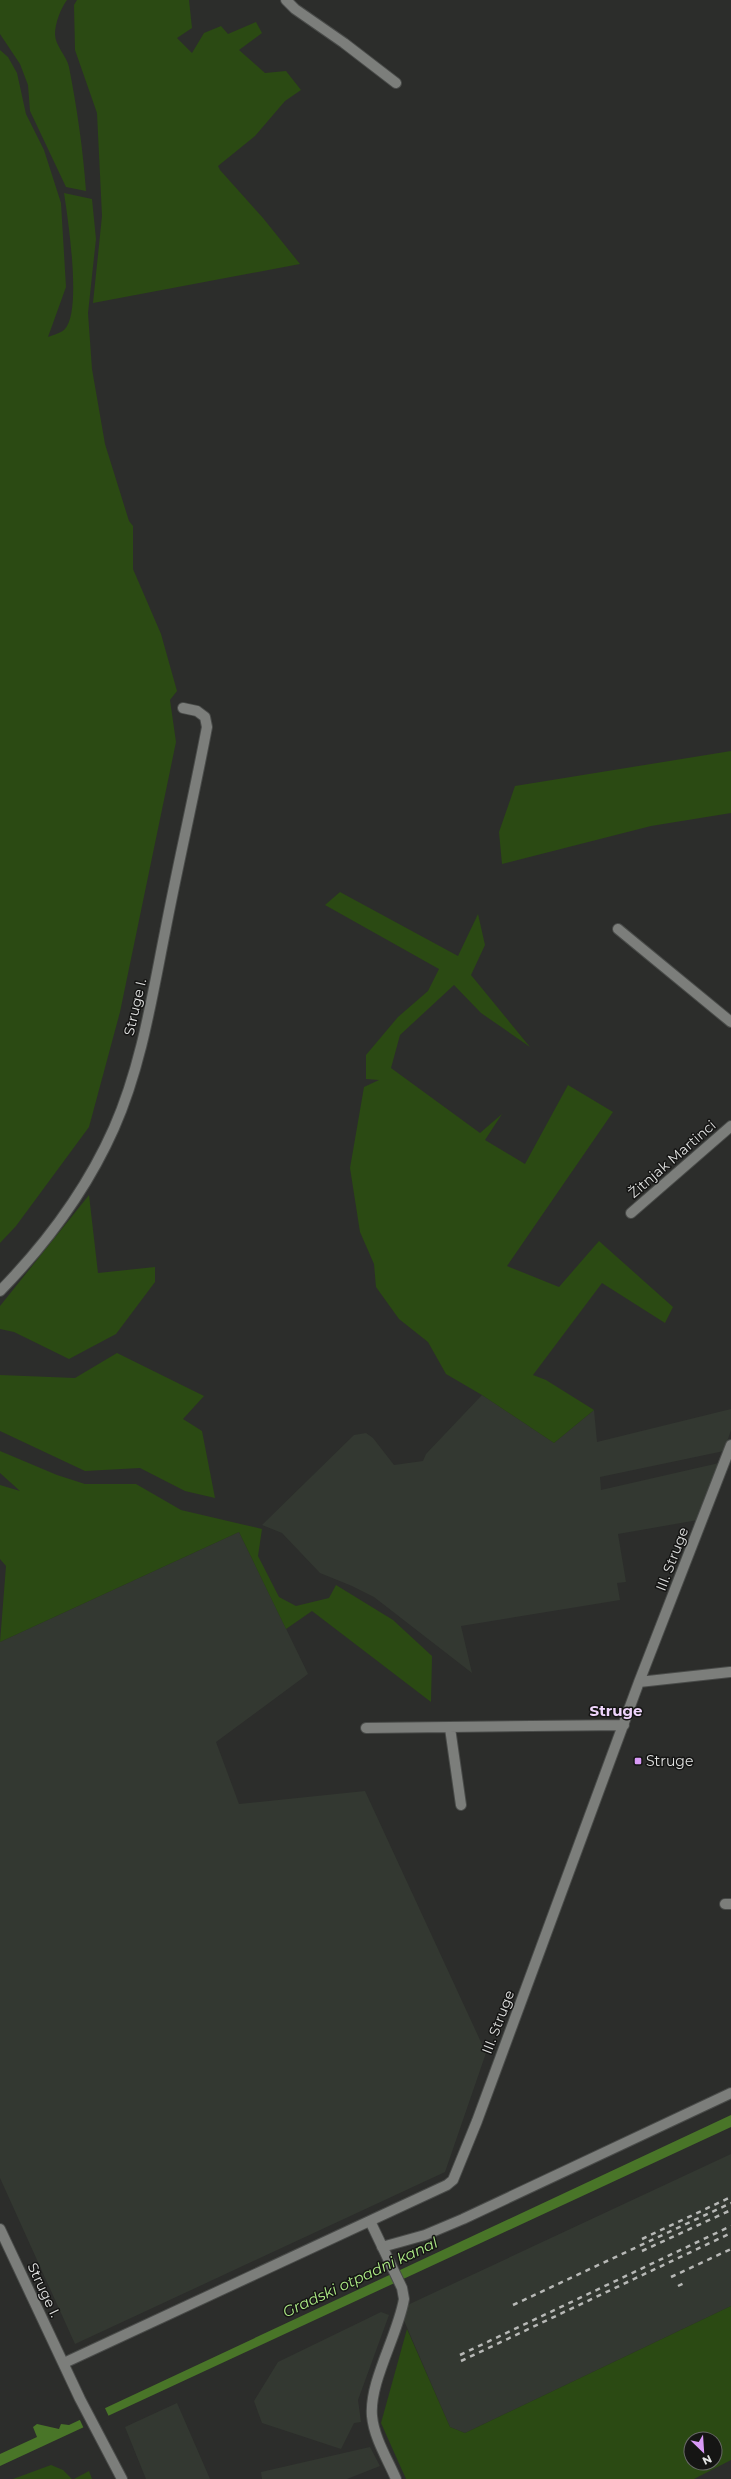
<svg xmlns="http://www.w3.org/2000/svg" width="731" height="2479" viewBox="0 0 731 2479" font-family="Montserrat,sans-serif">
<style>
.built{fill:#333831}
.green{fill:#2b4a13;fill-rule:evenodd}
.water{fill:#497528}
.pier{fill:#2c2d2b}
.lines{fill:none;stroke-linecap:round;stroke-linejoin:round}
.minor-casing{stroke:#494b49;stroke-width:12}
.minor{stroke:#7c7e7b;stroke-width:10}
.rail{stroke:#b7b8b6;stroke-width:2.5;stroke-dasharray:5 5;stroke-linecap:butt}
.poi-dot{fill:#d99af7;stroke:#151514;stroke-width:1.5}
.labels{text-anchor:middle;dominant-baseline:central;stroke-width:3;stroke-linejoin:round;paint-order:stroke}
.street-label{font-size:14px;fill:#e1e2e1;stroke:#151514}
.poi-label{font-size:14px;fill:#e1e2e1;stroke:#151514;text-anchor:start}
.neighbourhood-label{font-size:15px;font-weight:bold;fill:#efd5fc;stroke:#151514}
.water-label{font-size:15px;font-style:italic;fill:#aeec86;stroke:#151514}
</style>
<rect width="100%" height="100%" fill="#2c2d2b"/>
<path class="built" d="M482,1395L554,1443L594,1410L597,1442L731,1409V1430L724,1451L600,1477L601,1490L719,1463L698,1520L618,1534L626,1582L617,1583L620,1600L461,1626L472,1673L374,1597L352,1586L320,1573L282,1533L262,1525L354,1435L366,1433L373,1438L394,1465L423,1461L426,1454Z
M239,1532L308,1674L216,1742L239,1804L365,1791L486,2053L445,2172L75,2344L0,2178V1642Z
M731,2154V2306L465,2433L450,2427L399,2309Z
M381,2312L389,2315L358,2400L361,2422L354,2423L341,2449L262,2423L254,2401L278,2362Z
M177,2403L210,2479H146L125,2427Z
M370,2447L380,2466L347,2479H262L261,2472Z"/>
<path class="green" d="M0,0H67C61,8 55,23 55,34C55,46 67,56 69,67C77,108 83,149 86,191L66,187L30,111L28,85L20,64L0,34Z
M77,0H189L192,28L177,38L192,53L204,33L221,26L228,34L256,22L262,33L239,50L265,73L286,71L301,90L285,101L255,136L218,166L220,170L263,218L300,264L93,303L102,216L97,113L75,50L74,5Z
M0,50L8,57L17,73L26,114L44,150L61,203L66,287L48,337C53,335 61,333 65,329C82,311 68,219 64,193L92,199L96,239L88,313L92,369L105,444L129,521L133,526V569L161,634L177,691L170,700L176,742L120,1012L89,1127L16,1226L0,1243Z
M731,751V813L651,826L502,864L499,832L515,786Z
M340,892L458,956L478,914L485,945L471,975L530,1047L481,1013L454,985L400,1035L391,1068L480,1133L502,1114L485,1140L525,1164L568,1085L613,1112L507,1266L559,1287L599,1241L673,1307L665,1323L602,1283L533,1375L546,1380L594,1410L554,1443L482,1395L446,1374L428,1342L399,1319L376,1287L374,1264L360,1232L350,1168L364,1087L379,1080L366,1079V1055L398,1017L428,991L439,969L325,905Z
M89,1195L98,1273L155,1267V1282L116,1334L69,1359L14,1332L0,1329V1306Z
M117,1353L204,1396L183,1419L202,1431L215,1498L185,1491L140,1468L85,1471L0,1431V1375L75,1378Z
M0,1451L57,1475L85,1484H136L181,1510L262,1529L258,1556L279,1597L296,1606L329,1598L336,1585L393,1620L432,1656L431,1702L312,1611L286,1629L239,1532L0,1642L6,1566L0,1559V1485L20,1491L0,1473Z
M731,2306V2460L694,2479H406L381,2423L407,2329L450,2427L465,2433ZM691,2439H715V2463H691Z
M51,2465L63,2470L72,2479H13Z
M89,2471L92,2479H74Z"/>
<path class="water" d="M731,2115V2127L0,2466V2454L37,2437L33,2427L37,2424L59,2429L61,2424L69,2425Z"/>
<path class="pier" d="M104,2406L110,2419L85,2431L79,2418Z"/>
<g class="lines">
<defs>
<path id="minor" d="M286,0L295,9L344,43L396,83
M618,929L731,1022
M631,1213L731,1126
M0,1291C46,1244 87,1189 114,1128C141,1067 152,997 165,932C178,864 194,796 207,727L205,717L197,711L183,708
M639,1682L730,1672
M366,1728L624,1725
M450,1728L461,1805
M725,1904H731
M370,2221L402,2288L404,2299C398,2335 369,2382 372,2416C374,2438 388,2460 396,2479
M0,2229L80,2399L122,2479
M382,2247L425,2235L463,2219L731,2093
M64,2363L447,2185L453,2180L477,2121L639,1682L731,1445"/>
</defs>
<use href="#minor" class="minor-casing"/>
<use href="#minor" class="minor"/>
<path class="rail" d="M642,2239L731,2197
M642,2251L731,2210
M671,2277L731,2249
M678,2286L686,2282
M513,2305L731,2203
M460,2355L731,2226
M461,2361L731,2233"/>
</g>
<rect class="poi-dot" x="634" y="1757" width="8" height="8" rx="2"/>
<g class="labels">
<g class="street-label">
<text transform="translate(135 1007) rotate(-77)">Struge I.</text>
<text transform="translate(672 1159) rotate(-41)">Žitnjak Martinci</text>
<text transform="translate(672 1559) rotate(-69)">III. Struge</text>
<text transform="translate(498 2022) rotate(-69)">III. Struge</text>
<text transform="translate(44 2290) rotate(65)">Struge I.</text>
</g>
<g class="poi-label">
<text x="646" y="1761">Struge</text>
</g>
<g class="neighbourhood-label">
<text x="616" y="1710">Struge</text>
</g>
<g class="water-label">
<text transform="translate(360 2277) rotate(-25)">Gradski otpadni kanal</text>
</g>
</g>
<g transform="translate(703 2451) rotate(155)"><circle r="19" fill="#151514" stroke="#676766"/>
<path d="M0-3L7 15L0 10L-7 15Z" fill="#d99af7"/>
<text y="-6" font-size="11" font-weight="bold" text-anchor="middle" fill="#e1e2e1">N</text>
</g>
</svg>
